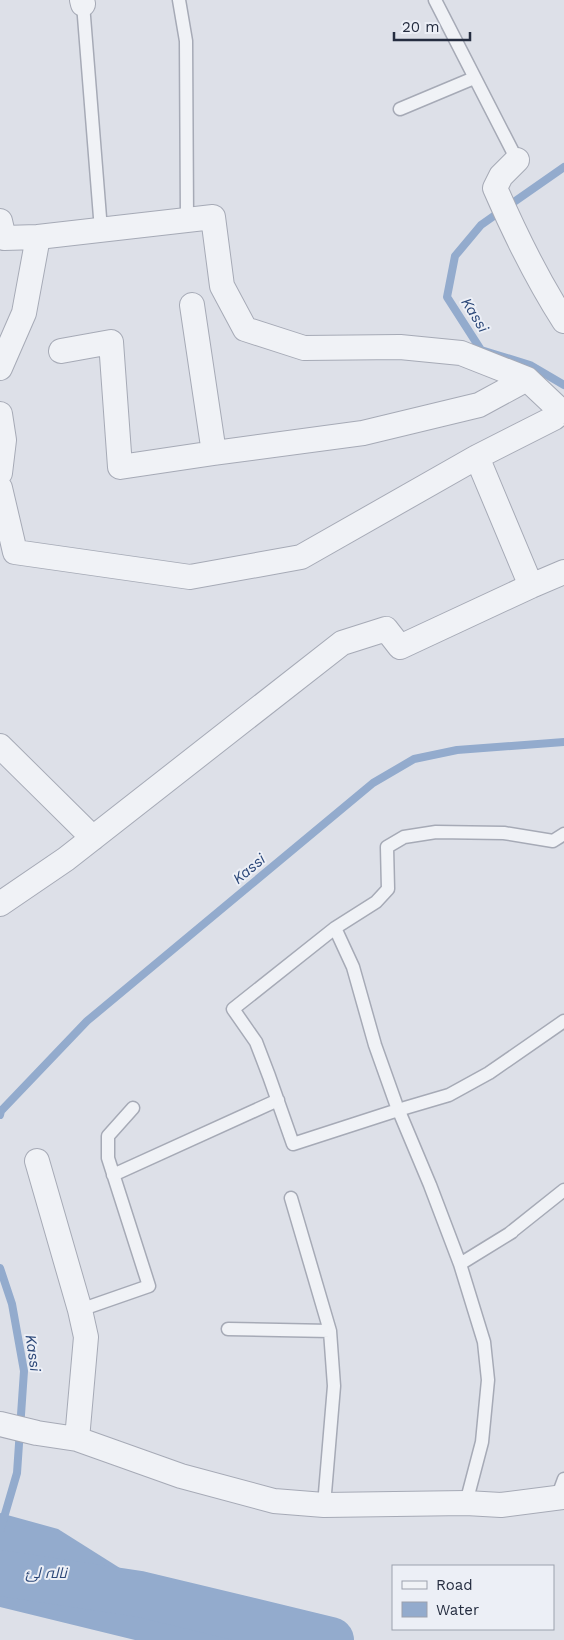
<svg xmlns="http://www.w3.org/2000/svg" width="564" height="1640" viewBox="0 0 564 1640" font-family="'Work Sans',Cairo,sans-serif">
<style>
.water{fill:#93abcd}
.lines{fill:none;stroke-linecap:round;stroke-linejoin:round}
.stream{stroke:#93abcd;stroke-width:8}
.river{stroke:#93abcd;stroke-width:46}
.lane-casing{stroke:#a6aab6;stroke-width:15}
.street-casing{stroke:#a6aab6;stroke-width:26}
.lane{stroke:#f0f2f6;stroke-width:12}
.street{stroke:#f0f2f6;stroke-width:24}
.labels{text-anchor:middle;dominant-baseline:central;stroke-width:4;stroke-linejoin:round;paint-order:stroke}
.water-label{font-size:15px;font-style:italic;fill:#2b4778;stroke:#eceff6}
</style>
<rect width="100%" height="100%" fill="#dde0e8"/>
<path class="water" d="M0,1513L58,1529L234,1640H135L0,1607Z"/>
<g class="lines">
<path class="stream" d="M564,167L481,225L455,256L447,297L481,350L530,365L564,385
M0,1115L1,1111L87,1021L373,783L414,759L457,750L564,742
M0,1268L12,1304L24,1371L17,1473L0,1531"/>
<path class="river" d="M0,1573L140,1594L331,1640"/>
<defs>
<path id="lane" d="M179,0L186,41L187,220
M435,0L517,160
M83,4L101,230
M400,109L474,78
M564,834L553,841L504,833L436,832L404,837L387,847L388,889L376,902L335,928L233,1009L256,1042L269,1076L293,1144L398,1110L449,1095L489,1073L564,1021
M335,928L353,967L375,1045L396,1104L430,1185L460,1264L484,1342L488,1380L482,1442L466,1503
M113,1175L278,1100
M291,1198L330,1331L334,1386L324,1505
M510,1233L564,1190
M460,1264L512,1232
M80,1310L149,1286L108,1158V1136L133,1108
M228,1329L330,1331
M557,1498L564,1479"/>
<path id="street" d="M82,0L83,4
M517,160L501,176L495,188C515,234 537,279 564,321
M0,221L4,238L38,237
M192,305L214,453
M61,351L111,342L120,467L214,453L363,433L479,405L527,379L562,412
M0,368L24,313L38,237L213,217L222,286L245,329L304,348L400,347L461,353L527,379
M0,414L4,440L0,473
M477,457L531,586L564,572
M0,488L15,552L190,577L301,557L477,457L554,418L564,410
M0,746L93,838
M0,904L66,859L342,643L386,629L400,647L531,586
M37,1161L80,1310L86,1337L77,1439
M0,1424L37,1433L77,1439L181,1476L274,1501L324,1505L466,1503L501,1505L564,1497"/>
</defs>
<use href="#lane" class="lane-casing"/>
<use href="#street" class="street-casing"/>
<use href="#lane" class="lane"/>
<use href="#street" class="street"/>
</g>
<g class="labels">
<g class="water-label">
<text transform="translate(475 315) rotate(58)">Kassi</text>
<text transform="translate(249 869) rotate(-40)">Kassi</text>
<text transform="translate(33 1353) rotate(82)">Kassi</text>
<text x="46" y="1573">نالہ لئ</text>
</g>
</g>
<rect x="392" y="1565" width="162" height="65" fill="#eceff6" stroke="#9ca1ad"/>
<rect x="402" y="1581" width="25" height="8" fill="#f0f2f6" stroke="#9ca1ad"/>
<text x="436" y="1590" font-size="15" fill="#252d40">Road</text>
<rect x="402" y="1602" width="25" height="15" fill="#93abcd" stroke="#9ca1ad"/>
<text x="436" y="1615" font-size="15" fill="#252d40">Water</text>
<path d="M394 32v8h76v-8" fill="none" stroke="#252d40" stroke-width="2.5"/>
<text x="402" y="32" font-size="15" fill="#252d40" stroke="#eceff6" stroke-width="4" paint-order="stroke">20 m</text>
</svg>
